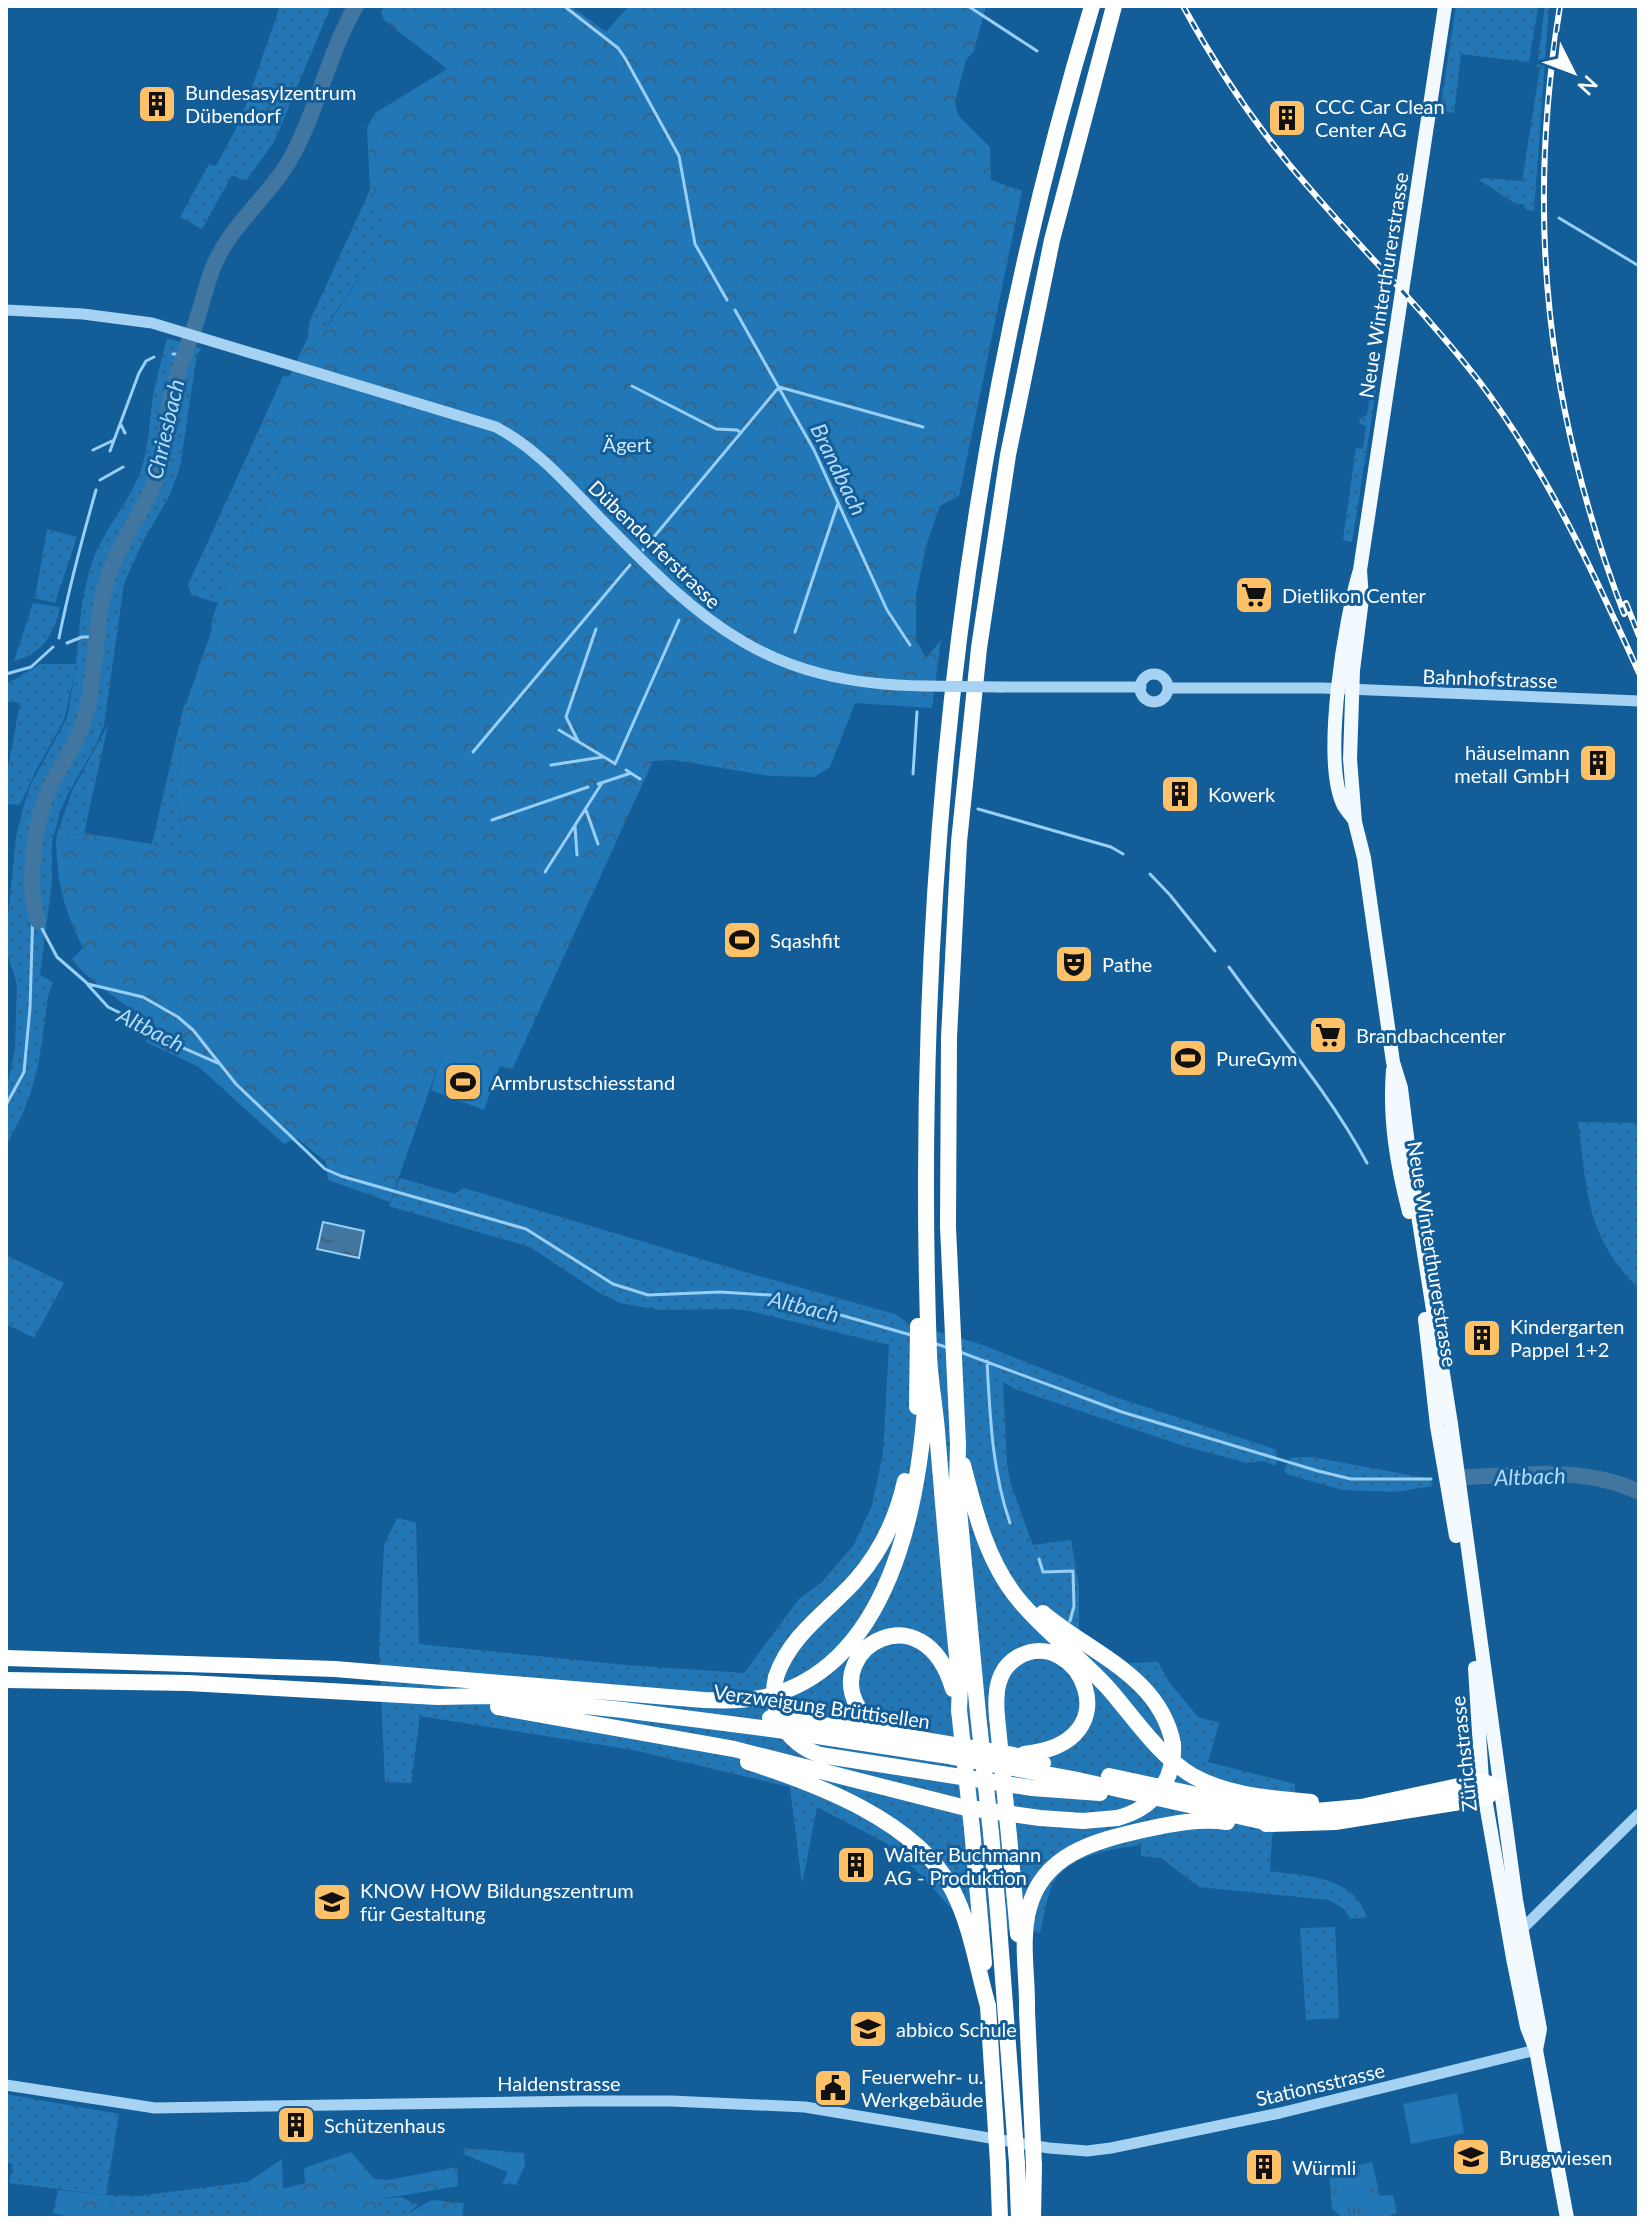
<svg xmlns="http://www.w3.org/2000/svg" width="1645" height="2224" viewBox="0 0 1645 2224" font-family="Lato,sans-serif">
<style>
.grass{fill:url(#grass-dots)}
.forest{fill:url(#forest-crowns)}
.park{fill:url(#park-tufts)}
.pitch{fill:#2277b6}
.water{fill:url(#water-ripples);stroke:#98cff6;stroke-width:2}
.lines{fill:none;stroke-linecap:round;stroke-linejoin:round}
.stream{stroke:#98cff6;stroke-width:3}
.river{stroke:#4176a0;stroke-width:16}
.tertiary{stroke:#a6d2f3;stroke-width:11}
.primary{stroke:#f2f9ff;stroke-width:14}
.motorway{stroke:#fff;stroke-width:16}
.rail-casing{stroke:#fff;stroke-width:6}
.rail{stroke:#135e99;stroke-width:3;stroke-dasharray:9;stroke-linecap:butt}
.tertiary-bridge{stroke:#a6d2f3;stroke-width:11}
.motorway-bridge{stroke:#fff;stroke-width:16}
.labels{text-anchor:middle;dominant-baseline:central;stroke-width:6;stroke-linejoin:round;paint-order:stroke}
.poi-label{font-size:20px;fill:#fff;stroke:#135e99;text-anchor:start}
.street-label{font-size:20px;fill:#fff;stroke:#135e99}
.park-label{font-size:20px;fill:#cee9fd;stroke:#135e99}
.water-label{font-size:22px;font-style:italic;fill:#b3dcfa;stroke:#135e99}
</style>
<defs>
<pattern id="grass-dots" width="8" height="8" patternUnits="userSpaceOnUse" patternTransform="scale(2)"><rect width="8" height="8" fill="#2277b6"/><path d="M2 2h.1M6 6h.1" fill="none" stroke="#376281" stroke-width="1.8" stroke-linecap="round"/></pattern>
<pattern id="forest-crowns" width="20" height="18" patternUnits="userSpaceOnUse" patternTransform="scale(2)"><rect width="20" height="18" fill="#2277b6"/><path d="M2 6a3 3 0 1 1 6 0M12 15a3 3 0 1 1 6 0" fill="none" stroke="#376281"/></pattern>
<pattern id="park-tufts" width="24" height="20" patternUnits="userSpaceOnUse" patternTransform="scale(2)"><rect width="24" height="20" fill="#2277b6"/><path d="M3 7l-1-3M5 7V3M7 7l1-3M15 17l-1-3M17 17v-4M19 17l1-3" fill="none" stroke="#376281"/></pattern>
<pattern id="water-ripples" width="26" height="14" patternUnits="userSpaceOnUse" patternTransform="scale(2)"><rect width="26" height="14" fill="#4176a0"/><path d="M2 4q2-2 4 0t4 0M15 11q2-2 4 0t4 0" fill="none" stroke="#475f72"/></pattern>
</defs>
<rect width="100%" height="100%" fill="#135e99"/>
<path class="grass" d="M280,6H331L274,142L246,181L232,175L202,229L180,217L209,164L216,166L241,119Z
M1456,6L1538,7L1529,62L1461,54L1454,113L1440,111Z
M1545,6H1549L1534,211L1527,210L1523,204H1516L1479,180L1484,178L1522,181L1540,68L1537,67Z
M370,190L389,232L326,327L309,323Z
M167,338L202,349L197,354L180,467L170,495L143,541L124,584L104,725L96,745L69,792L60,812L52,842V881L40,975L53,982L48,996C40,1056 38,1092 6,1145V1091L15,1050L17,984L6,950V936L16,837L23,808L30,786L67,718L76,667L64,720L36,770L20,805L6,804V779L20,703L6,701L7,684L40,664H76C80,626 81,586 97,550C110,522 131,499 141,470C149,446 149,422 153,397C157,377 162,357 167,338Z
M1368,382L1377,384L1352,542L1343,540L1356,448L1363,449L1366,426L1359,423L1360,419L1367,415L1370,396L1366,393Z
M258,432L277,448L285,463L257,525L236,557L218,603L191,595L188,585Z
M47,529L77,537L55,603L35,598Z
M33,603L60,607C55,633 41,655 14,661Z
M187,701L176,787L186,861L152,844L183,709Z
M108,725L84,833L56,837L72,791Z
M1578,1122L1639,1123V1289C1585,1235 1588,1194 1578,1122Z
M400,1178L455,1194L464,1188L741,1271L895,1314L908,1323L980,1344L1115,1397L1277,1450L1276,1466L1263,1461L1247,1463L1184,1446L1015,1389L1003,1382L1007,1464L1011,1485L1033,1545L1071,1540L1079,1588V1629L1129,1663L1158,1662L1169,1682L1198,1717L1219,1723L1208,1762L1295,1784V1791L1272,1836L1270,1871C1307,1877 1353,1875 1367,1917L1351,1919L1344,1909L1329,1900L1199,1887L1161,1858L1141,1856V1845C1112,1849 1068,1855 1053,1884C1046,1898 1044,1918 1040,1933L967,1926L923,1877L886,1843L817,1807L802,1884L790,1787L633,1750L420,1716L411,1783L385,1782L379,1651L384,1545L397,1518L416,1523L419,1644L626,1665L744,1673L799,1599L822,1582L853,1546L872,1506L883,1453L889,1345L750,1311L733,1309L659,1310L620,1303L598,1292L530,1247L389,1206Z
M6,1255L64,1283L34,1338L6,1324Z
M1312,1457L1431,1479L1432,1486L1396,1492L1342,1490L1287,1474L1284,1470L1291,1458Z
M1335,1927L1339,2018L1306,2020L1300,1928Z
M6,2094L119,2114L106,2195L138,2196L248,2182L259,2218H121L106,2195L9,2183L13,2164L6,2162Z
M401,2197L418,2205L410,2211L407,2218H371L381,2199Z"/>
<path class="forest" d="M385,6H571L606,32L629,6H986L974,51L966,60L955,102L958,115L990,147L991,180L1022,191L959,496L940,506L927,543L916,594V640L926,658L941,640L932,708L855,703L830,767L814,777L770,776L674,760L653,761L512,1070L447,1048L438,1066L390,1202L328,1180L326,1162L297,1138L284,1144L199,1067L146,1042L155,1023C124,1005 96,986 71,960L83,948C63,908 57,882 56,837L84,833L152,844L186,860L176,787L187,701L211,632L213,616L236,557L257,525L285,463L277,448L258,432L283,376L289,377L308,337L309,323L327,327L389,232L370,190L367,128L375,113L447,69L384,20L381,12Z
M464,2148L524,2153L525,2165L516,2185L502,2184L508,2172L463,2154Z
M351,2152L374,2179L387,2180L457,2167L458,2186L381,2199L371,2218H259L248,2182L282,2159L283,2189L305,2183L304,2168Z
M58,2190L106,2195L121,2218H74L53,2213Z
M432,2200L464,2203L462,2218H407V2214Z"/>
<path class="park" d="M1372,2162L1380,2196L1393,2195L1397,2213L1383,2218H1340V2215L1332,2209L1329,2173Z"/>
<path class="pitch" d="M447,1048L500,1066L484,1110L431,1090L438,1066Z
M1457,2093L1464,2133L1411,2144L1403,2104Z"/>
<path class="water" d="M323,1222L364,1231L359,1258L317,1249Z"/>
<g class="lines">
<path class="stream" d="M564,6L618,48L625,58L679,156L695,244L727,300
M968,6L1037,51
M1559,218L1639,266
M735,310L814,450L887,610L910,645
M173,354H184
M632,386L716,429L737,430L741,433
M121,425L125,433
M93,450L114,440
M110,451L139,373L146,361L154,357
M100,480L123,467
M643,550L779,387L923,427
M795,632L838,503
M59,638C69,588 82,539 96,490
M67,643L82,637H97
M6,674L31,667L53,647
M559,730L614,763
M578,741L566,717L596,629
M473,752L630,565
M615,764L679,620
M551,765L603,757
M626,770L640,779
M913,774L917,712
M598,784L631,773
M978,809L1111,847L1123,854
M586,810L598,844
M492,820L588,787
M575,826L577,855
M545,872L602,783
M1150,874L1170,895L1215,951
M38,921L57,957L88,984L143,997L178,1017L193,1030L236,1084L325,1169L341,1176L526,1229L613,1284L648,1295L720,1292L770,1295L911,1335
M1229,967C1276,1032 1329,1092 1367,1163
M88,985L108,1007L149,1027L179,1046L218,1063
M6,1105L24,1072L30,1008L33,909
M933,1343L949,1348
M960,1352L1122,1412L1318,1471L1351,1479H1431
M987,1361C990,1416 992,1471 1010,1523
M1039,1559L1043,1572L1073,1571L1074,1606L1070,1621"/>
<path class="river" d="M38,921C25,887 35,817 51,785C62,763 77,744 84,720C98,674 93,623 108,577C120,540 145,510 158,474C167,449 165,422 171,397C177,373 186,350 194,328C201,309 205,289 212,270C229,225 269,198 292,156C318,109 328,54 356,6
M1467,1477C1525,1475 1585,1466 1639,1492"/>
<path class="tertiary" d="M6,310L83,314L152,323L496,427C540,451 566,483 601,519C705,625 767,684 925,686
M1140 688a14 14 0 1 1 28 0a14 14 0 1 1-28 0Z
M1000,687H1141
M1168,688H1322L1639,701
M1522,1929L1639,1814
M6,2085L155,2108L581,2101H671L805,2107L1049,2148L1087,2151L1111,2148L1280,2113L1536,2050"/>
<path class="primary" d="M1360,570L1362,599L1353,670L1350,759L1355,822L1364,858L1393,1062L1401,1088L1412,1177L1451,1424L1516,1900L1540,2029L1536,2050
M1355,821C1352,816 1347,811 1344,806C1321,762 1345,618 1360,570L1445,6
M1393,1070C1389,1119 1397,1165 1409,1212
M1425,1319L1437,1426L1456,1536
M1475,1668L1482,1781L1513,1958L1527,2027L1536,2050L1567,2218"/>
<path class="motorway" d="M917,1407L918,1326
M963,1465C975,1512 987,1561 1018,1599C1045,1632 1080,1657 1109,1689C1135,1719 1158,1755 1193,1776C1229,1796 1271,1798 1311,1802
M1043,1613C1090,1653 1160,1676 1173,1744
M6,1658L335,1669L704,1700C725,1701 745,1701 765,1697C890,1667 919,1505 926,1395
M776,1677C790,1635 827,1612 855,1581C880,1553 897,1517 905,1481
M6,1680L188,1683L437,1697L490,1696L623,1710L778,1730L942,1755L1073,1779L1274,1824
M498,1707L734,1749L962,1807L1040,1818L1083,1821L1117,1818
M959,1710L960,1686C951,1601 944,1516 937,1431C935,1406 930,1380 929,1355C913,899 960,443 1092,6
M978,1714L957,1488L958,1444L948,1227L949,1037L959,842L979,648L1008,455L1052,240L1114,6
M997,1717C995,1694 996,1670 1018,1657C1077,1623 1136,1743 1024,1754
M770,1718L889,1734L1013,1755L1043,1763
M886,1731C876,1724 864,1718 858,1707C824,1648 924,1590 953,1689
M820,1755L1032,1788L1100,1793
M748,1762C817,1784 916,1821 952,1889C971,1925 977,1968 988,2006
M1109,1776L1248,1806L1304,1812L1361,1807L1482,1781L1499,1788
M1266,1824L1335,1822L1485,1798L1499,1788
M972,1829L984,1963
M991,1833L998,1912
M1009,1836L1018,1934
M1027,2011C1028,1978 1020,1941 1029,1908C1043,1854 1095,1841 1143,1830C1170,1824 1199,1818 1227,1822
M998,2163L1000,2218
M1017,2164L1019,2218
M1033,2218L1034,2166"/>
<defs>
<path id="rail" d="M1183,6C1219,72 1261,134 1311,190C1366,254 1427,314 1479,381C1547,471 1593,571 1639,673
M1560,6C1525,221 1547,411 1624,614
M1626,603L1639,636"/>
</defs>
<use href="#rail" class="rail-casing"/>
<use href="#rail" class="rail"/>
<path class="tertiary-bridge" d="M925,686L1000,687"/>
<path class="motorway-bridge" d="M776,1677C768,1712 786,1743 820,1755
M959,1710L972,1829
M978,1714L991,1833
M997,1717L1009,1836
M1117,1818C1153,1809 1175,1781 1173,1744
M998,1912L1017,2164
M988,2006L998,2163
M1027,2011L1034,2166"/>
</g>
<defs>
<symbol id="building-square" viewBox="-11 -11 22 22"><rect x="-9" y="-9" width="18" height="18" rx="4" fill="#ffc168" stroke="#135e99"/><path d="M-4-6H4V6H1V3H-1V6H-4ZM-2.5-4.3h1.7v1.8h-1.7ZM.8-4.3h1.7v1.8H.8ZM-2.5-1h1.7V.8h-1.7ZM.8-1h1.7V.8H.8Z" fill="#111"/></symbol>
<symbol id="supermarket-square" viewBox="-11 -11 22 22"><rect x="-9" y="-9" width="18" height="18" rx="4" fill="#ffc168" stroke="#135e99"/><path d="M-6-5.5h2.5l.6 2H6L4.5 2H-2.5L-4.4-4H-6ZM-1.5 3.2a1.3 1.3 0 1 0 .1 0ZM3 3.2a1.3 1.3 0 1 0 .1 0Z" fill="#111"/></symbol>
<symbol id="stadium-square" viewBox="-11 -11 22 22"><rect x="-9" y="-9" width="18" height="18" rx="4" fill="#ffc168" stroke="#135e99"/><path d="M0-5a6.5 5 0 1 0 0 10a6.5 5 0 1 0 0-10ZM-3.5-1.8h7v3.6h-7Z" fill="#111"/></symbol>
<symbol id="theatre-square" viewBox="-11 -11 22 22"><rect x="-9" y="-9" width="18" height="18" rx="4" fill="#ffc168" stroke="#135e99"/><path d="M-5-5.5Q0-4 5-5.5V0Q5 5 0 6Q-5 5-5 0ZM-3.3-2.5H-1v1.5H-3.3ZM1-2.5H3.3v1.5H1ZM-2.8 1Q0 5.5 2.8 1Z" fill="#111"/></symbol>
<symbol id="university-square" viewBox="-11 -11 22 22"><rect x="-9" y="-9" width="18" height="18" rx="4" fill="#ffc168" stroke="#135e99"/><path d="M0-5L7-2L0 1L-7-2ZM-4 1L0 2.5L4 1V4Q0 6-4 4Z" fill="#111"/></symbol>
<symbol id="school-square" viewBox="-11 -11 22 22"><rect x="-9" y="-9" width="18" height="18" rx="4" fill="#ffc168" stroke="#135e99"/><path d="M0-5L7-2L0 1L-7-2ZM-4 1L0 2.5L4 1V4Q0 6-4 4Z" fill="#111"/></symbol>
<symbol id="civic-square" viewBox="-11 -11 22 22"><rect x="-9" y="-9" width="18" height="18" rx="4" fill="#ffc168" stroke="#135e99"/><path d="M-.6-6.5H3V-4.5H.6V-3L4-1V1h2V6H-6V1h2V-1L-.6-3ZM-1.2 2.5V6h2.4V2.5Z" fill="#111"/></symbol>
</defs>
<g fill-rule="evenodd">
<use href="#building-square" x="135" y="82" width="44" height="44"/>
<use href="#building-square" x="1265" y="96" width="44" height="44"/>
<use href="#supermarket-square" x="1232" y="573" width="44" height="44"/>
<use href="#building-square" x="1576" y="741" width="44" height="44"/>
<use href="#building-square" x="1158" y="772" width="44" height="44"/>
<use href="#stadium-square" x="720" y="918" width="44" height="44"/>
<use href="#theatre-square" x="1052" y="942" width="44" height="44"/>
<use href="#supermarket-square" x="1306" y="1013" width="44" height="44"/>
<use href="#stadium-square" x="1166" y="1036" width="44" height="44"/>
<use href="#stadium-square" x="441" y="1060" width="44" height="44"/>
<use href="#building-square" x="1460" y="1316" width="44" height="44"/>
<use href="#building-square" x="834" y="1843" width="44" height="44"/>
<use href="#university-square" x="310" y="1880" width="44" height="44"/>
<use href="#school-square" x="846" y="2007" width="44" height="44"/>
<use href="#civic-square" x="811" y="2066" width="44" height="44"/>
<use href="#building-square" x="274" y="2103" width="44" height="44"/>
<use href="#school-square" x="1449" y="2135" width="44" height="44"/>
<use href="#building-square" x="1242" y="2145" width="44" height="44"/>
</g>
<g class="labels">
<g class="poi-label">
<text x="185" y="92">Bundesasylzentrum<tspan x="185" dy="23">Dübendorf</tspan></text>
<text x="1315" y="106">CCC Car Clean<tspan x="1315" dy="23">Center AG</tspan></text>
<text x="1282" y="595">Dietlikon Center</text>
<text x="1570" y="752" text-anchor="end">häuselmann<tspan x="1570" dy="23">metall GmbH</tspan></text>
<text x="1208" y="794">Kowerk</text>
<text x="770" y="940">Sqashfit</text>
<text x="1102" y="964">Pathe</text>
<text x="1356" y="1035">Brandbachcenter</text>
<text x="1216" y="1058">PureGym</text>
<text x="491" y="1082">Armbrustschiesstand</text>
<text x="1510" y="1326">Kindergarten<tspan x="1510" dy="23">Pappel 1+2</tspan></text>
<text x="884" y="1854">Walter Buchmann<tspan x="884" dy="23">AG - Produktion</tspan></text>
<text x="360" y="1890">KNOW HOW Bildungszentrum<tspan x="360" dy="23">für Gestaltung</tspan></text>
<text x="896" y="2029">abbico Schule</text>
<text x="861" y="2076">Feuerwehr- u.<tspan x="861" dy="23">Werkgebäude</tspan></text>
<text x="324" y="2125">Schützenhaus</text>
<text x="1499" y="2157">Bruggwiesen</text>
<text x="1292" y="2167">Würmli</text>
</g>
<g class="street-label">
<text transform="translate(1383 285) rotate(-81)">Neue Winterthurerstrasse</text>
<text transform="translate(655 544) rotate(44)">Dübendorferstrasse</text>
<text transform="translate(1490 678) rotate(2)">Bahnhofstrasse</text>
<text transform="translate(1433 1254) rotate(81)">Neue Winterthurerstrasse</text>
<text transform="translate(822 1706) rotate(8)">Verzweigung Brüttisellen</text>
<text transform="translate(1463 1754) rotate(-96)">Zürichstrasse</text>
<text x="559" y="2083">Haldenstrasse</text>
<text transform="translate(1320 2084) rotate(-13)">Stationsstrasse</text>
</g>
<g class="park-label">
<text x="627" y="444">Ägert</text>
</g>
<g class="water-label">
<text transform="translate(165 429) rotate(-77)">Chriesbach</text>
<text transform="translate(839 469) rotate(64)">Brandbach</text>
<text transform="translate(151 1029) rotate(27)">Altbach</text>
<text transform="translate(804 1306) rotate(14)">Altbach</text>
<text transform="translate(1530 1476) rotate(-2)">Altbach</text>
</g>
</g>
<rect width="1645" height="2224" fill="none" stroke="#ffffff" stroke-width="16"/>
<g transform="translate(1573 72) rotate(132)" stroke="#135e99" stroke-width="6" paint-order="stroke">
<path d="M0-6L14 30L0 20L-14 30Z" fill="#ffffff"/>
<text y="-12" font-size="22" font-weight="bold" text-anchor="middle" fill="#ffffff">N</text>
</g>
</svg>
